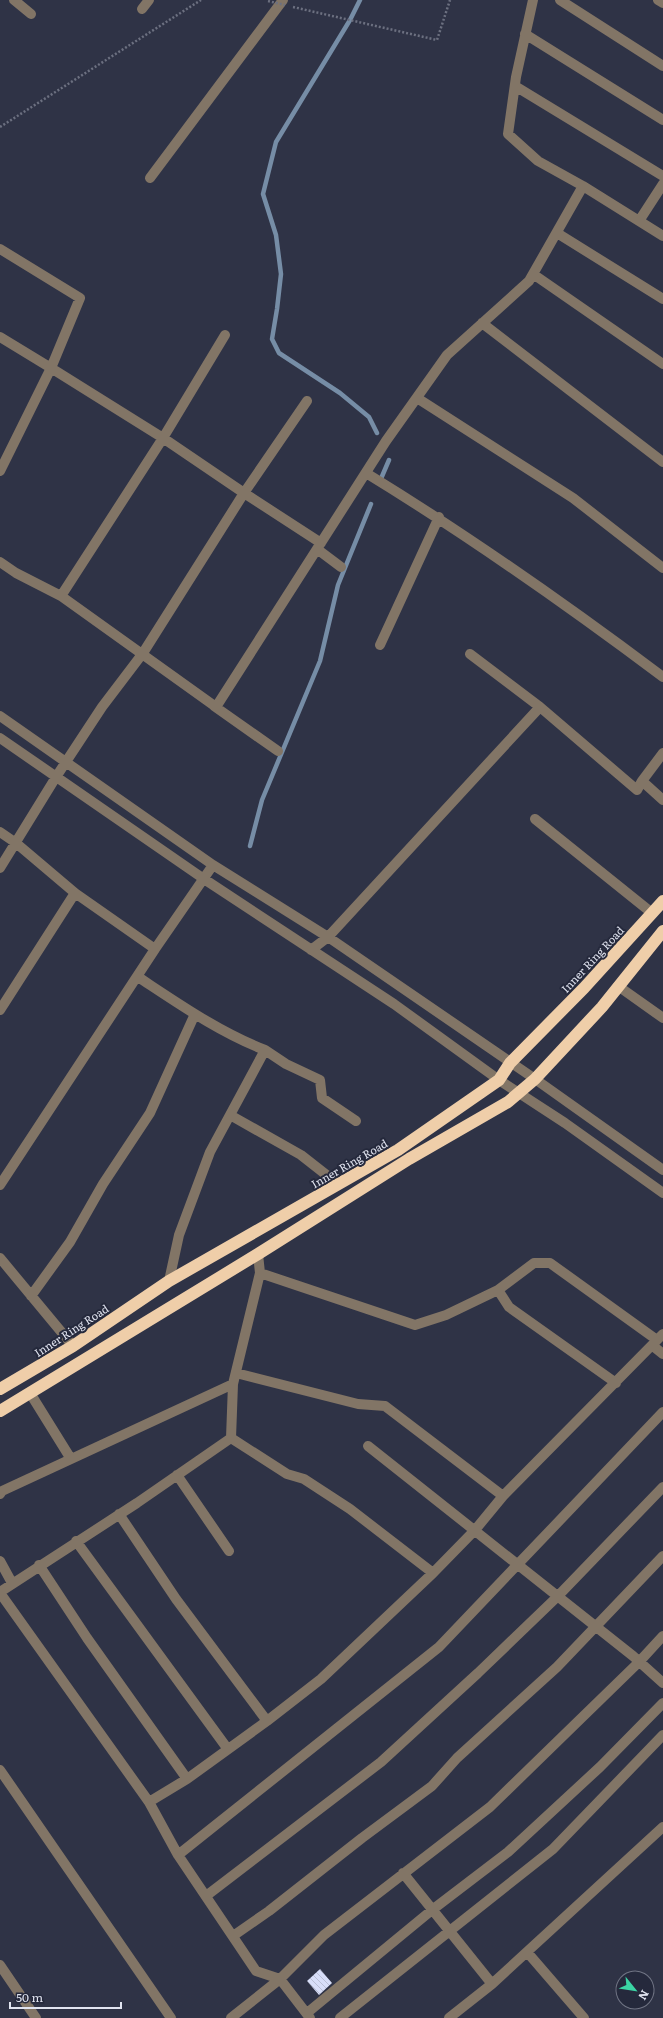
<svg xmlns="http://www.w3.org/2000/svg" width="663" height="2018" viewBox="0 0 663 2018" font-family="Literata,serif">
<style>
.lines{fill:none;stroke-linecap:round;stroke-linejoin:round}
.stream{stroke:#768da6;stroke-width:4.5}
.building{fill:url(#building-back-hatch)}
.path{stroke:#6c7080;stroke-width:2.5;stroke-dasharray:2 2;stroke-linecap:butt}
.minor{stroke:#827566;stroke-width:10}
.highway{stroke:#efcea9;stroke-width:12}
.path-bridge{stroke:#6c7080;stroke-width:2.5;stroke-dasharray:2 2;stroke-linecap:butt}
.labels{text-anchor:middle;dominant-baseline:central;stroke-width:4;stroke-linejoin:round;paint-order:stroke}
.street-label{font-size:11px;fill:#e1e4f0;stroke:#25293c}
</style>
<defs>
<pattern id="building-back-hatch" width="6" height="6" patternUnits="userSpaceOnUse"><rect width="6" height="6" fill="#d8def9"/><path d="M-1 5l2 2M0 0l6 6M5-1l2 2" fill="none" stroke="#babfd6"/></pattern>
</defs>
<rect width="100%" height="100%" fill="#2f3346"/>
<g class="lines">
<path class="stream" d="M360,0L350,20L276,142L263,194L276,235L281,274L277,309L272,339L279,353L340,393L369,417L377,433
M380,481L389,460
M250,846L262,800L320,661L338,585L371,504"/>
</g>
<path class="building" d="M320,1969L332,1983L319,1995L307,1981Z"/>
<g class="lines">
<path class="path" d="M293,7L437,40L450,0
M0,127L201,0"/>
<path class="minor" d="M14,0L31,14
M560,0L663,66
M658,0L663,3
M142,9L149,0
M525,34L663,120
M515,86L663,176
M150,178L283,0
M583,186L663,236
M639,221L663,184
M557,233L663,299
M0,249L80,298L51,368L0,337
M533,274L663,364
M482,323L663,462
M417,398L573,498L663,568
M0,471L51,368L163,438L244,493L307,401
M366,473C469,536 567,605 663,677
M317,549L341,567
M0,562L16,573L61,596L216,707L386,441L447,355L529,281L583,186L538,161L508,134L516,77L533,0
M61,596L163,438L225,335
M380,645L439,517
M214,706L278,751
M540,707L637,790L642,781
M0,716L213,865L328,937L535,1079L663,1170
M0,738L204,879L394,1004L499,1080L565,1123L663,1193
M663,753L642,781L663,800
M535,819L652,913
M0,832L16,843L75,893L155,949
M0,868L56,777L102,707L143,653L244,493L321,543
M311,950L328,937L540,707L470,654
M138,977C179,1004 219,1032 265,1050L210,1152L179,1235L169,1281
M618,986L663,1018
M0,1010L75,893
M265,1050L286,1064L320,1080L322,1098L356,1121
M230,1115L301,1155L338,1184
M0,1185L155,949L213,865
M0,1258L73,1346
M260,1273L415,1325L446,1315L498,1290L534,1263H550L657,1340
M498,1290L509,1307L616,1383
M31,1296L70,1242L103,1184L150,1113L195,1014
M653,1346L663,1354
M236,1373L358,1404L385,1406L503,1496
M30,1393L71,1459
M231,1438L287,1474L304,1479L350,1509L433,1573
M368,1446L633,1656L663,1683
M177,1475L229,1551
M0,1494L2,1491L233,1384
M119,1514L176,1599L267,1721
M76,1541L227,1748
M0,1561L12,1583
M39,1565L87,1638L187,1779
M0,1592L137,1503L231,1438L233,1384L260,1273L258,1254
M0,1593L149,1802L178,1855L256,1971L280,1979L310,2018
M0,1770L171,2018
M149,1802L187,1779L267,1721L321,1679L433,1573L475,1530L503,1496L663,1334
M178,1855L439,1647L663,1412
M403,1873L492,1984
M206,1896L381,1762L478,1673L557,1597L663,1487
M233,1936L269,1911L362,1838L432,1786L457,1758L557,1667L663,1556
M527,1952L584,2018
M0,1965L36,2018
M307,2013L432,1910L508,1852L600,1767L663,1703
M231,2018L280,1979L324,1935L490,1807L639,1662L663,1636
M340,2018L553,1849L663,1735
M449,2018L492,1984L663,1827"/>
<path class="highway" d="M0,1389L73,1346L169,1281L398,1150L499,1080L510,1063L584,988L663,901
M0,1411L258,1254L409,1159L508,1102L535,1079L602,1007L663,931"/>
<path class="path-bridge" d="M268,1L285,5"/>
</g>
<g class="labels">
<g class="street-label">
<text transform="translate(592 959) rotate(-47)">Inner Ring Road</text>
<text transform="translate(349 1163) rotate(-30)">Inner Ring Road</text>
<text transform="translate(71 1330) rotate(-33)">Inner Ring Road</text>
</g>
</g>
<g transform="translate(635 1990) rotate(120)"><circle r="19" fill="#25293c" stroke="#707484"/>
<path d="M0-3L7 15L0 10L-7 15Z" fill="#3bd4a4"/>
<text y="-6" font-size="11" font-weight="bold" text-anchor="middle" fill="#e1e4f0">N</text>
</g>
<path d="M10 2002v6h111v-6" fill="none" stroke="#e1e4f0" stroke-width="2"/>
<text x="16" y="2002" font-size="12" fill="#e1e4f0" stroke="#25293c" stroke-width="3" paint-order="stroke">50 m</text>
</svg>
